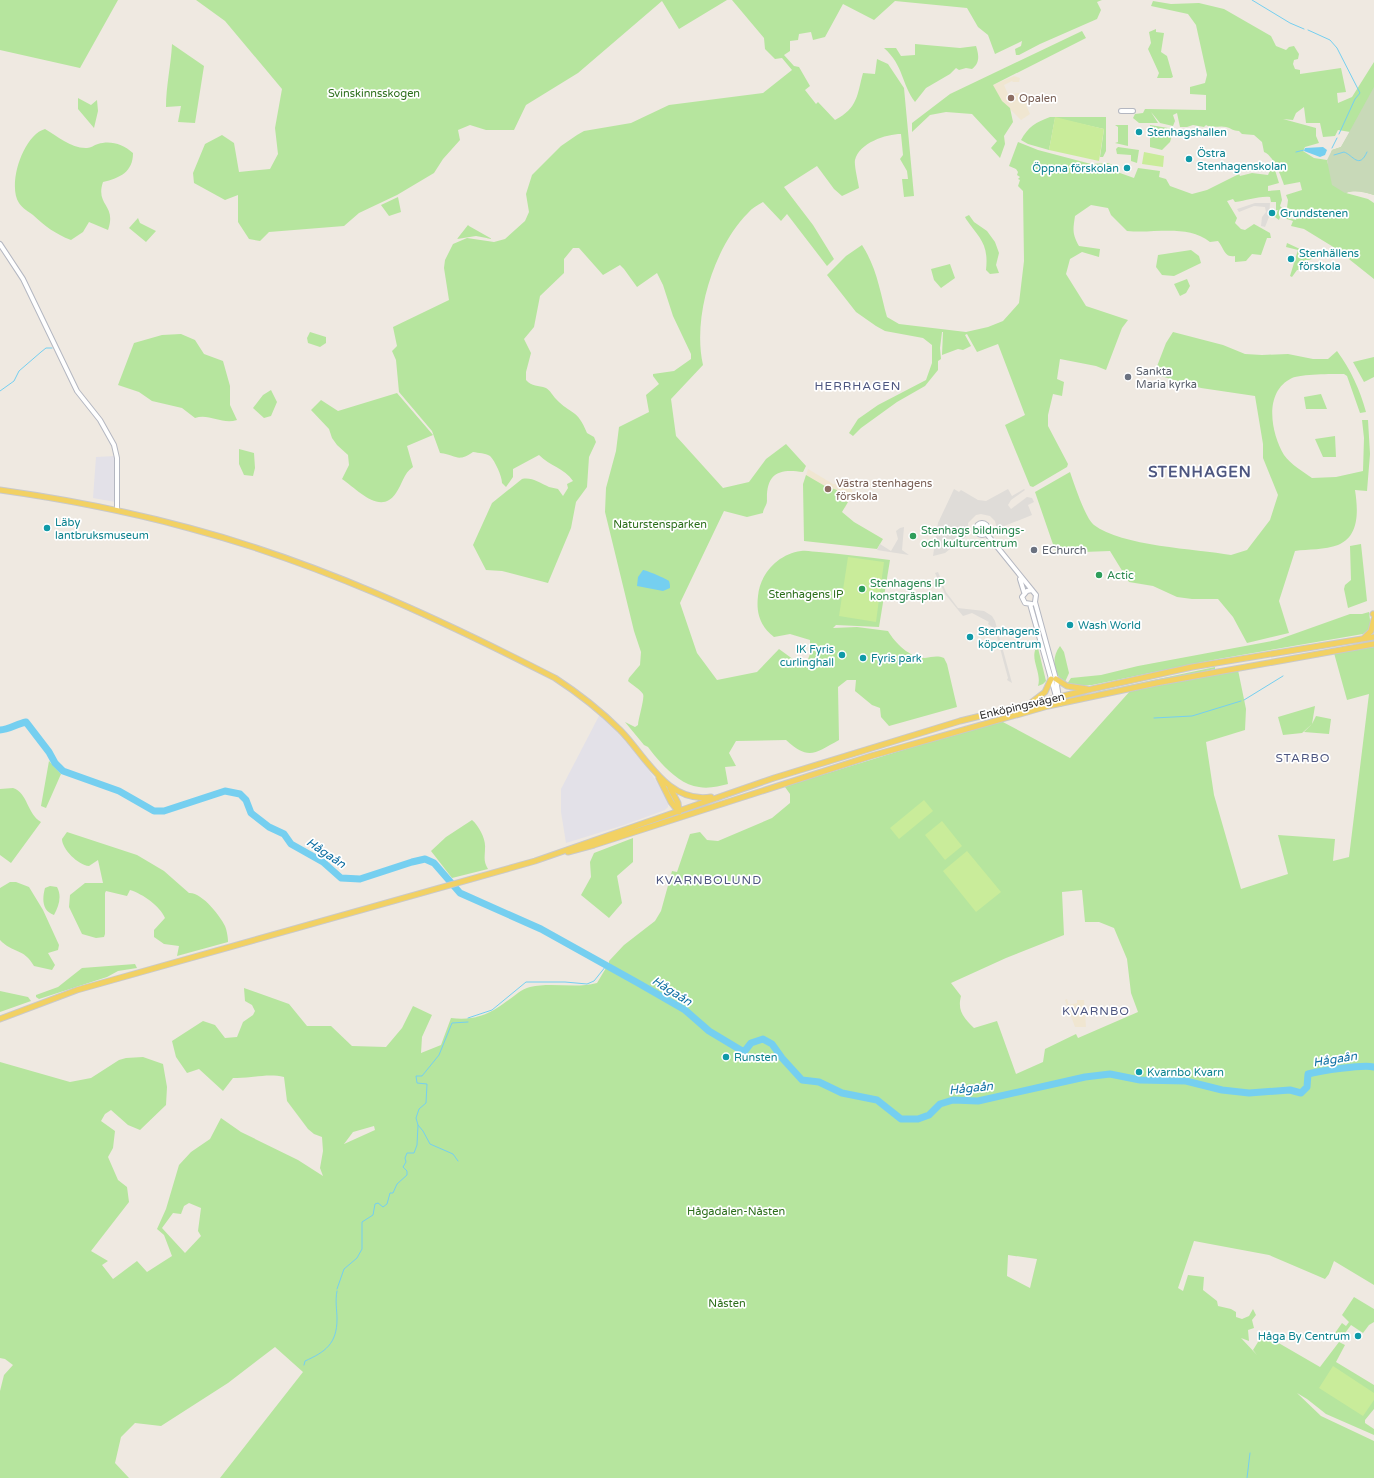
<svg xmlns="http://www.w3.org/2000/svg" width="1374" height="1478" viewBox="0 0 1374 1478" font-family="'Varela Round',sans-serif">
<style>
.industrial{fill:#e3e1e8}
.education{fill:#f0e6d1}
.green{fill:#b6e59e;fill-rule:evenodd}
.cemetery{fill:#c8d9b8}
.pitch{fill:#c9ec9a}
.plaza{fill:#dfdcd8}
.water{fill:#75cff0}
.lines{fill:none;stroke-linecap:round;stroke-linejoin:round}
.stream{stroke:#75cff0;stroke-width:1}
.river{stroke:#75cff0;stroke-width:7}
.minor-casing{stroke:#b4b7c1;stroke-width:6}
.major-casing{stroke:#c9c9c9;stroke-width:7}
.minor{stroke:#fff;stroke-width:4}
.major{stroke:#f2d163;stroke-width:5}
.education-dot{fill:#8d6e63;stroke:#fff;stroke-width:1.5}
.culture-dot{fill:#0f9aa8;stroke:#fff;stroke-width:1.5}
.worship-dot{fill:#6b7280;stroke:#fff;stroke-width:1.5}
.leisure-dot{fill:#2e9e5b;stroke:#fff;stroke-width:1.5}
.labels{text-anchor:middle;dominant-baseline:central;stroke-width:3.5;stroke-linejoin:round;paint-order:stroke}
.park-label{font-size:11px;fill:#2c6e1b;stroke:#fff}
.education-label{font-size:11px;fill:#785e54;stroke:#fff;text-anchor:start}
.culture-label{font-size:11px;fill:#0d838f;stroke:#fff;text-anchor:start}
.worship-label{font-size:11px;fill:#5b616d;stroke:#fff;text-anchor:start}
.leisure-label{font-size:11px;fill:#27864d;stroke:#fff;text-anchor:start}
.street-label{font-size:11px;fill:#2e2e2e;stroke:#fff}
.neighbourhood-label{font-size:12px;letter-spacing:1px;fill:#4d5680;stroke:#fff}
.water-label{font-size:12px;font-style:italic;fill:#0d6fa3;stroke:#fff}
.district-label{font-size:15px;font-weight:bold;letter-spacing:1px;fill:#4d5680;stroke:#fff}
</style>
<rect width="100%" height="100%" fill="#efe9e1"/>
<path class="industrial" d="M115,456V502L93,498L96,457Z
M600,714L640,757L662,790L668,803V807L665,810L624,825L566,843L561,812V789Z"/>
<path class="education" d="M1014,76L1020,78L1019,82H1013L1012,81L1004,85L1008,94L1019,93L1024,100L1033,96L1035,101L1026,105L1030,114L1021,120L988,87Z
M808,469L833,484L850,486L853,493L845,508L810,503L805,479Z
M1067,999L1069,1005L1077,1003V1000H1084L1086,1027H1075L1065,1000Z"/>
<path class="green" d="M0,0H118L80,68L0,50Z
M196,0H727L679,29L662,1L578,73L526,105L514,130H486L470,125L458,130L460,140L443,159L434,173L397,195L359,213L344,226L269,232L260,241L249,239L238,222V195L225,200L194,183L193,173L205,144L222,135L234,143L239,172L270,169L278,154L275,128L282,89L225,21Z
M732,0H1102L1097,2L1101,10L1097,19L1040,44L1019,55H1016L1015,49L1021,46L1022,41L995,54L988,35L978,27L967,8L895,1L874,20L843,4L825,37L813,40L811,32L799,34L798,40L790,41V51L784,55L794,66L799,67L810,86L805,90L816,104L818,102L835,120C858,108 857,95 863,73L875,74L877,59L888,64L904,88L914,196L904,197L902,179H908L907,171L900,159L903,155L901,134C886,134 859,143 855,160C854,166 858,181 859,188L842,196L834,189L817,166L784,187L813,225L834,259L827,266L787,214L781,221L763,202C758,205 752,208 748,213C714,247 692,317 703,365L671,399L676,436L723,488L749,482L766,459L786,444L806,466L803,472C778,468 766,474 767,501C767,505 763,509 763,513L747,517L724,511L680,603L697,653L717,680L757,672L779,649L801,665L807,662L810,654V640L790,634L774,637C760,626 756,613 758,596C760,574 778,554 801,551C807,550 814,552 819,552C843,554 866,557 890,560L879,627L836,625L833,628L857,627L888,631C895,643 910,658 925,658C932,657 937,655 944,658L947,664L957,707L889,726L881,717L880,708L872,705L855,691L856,680H847L838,687L839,740C815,753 809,761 786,740L736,741L729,753L736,766L725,767L728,784C719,786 709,789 699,787C679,785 659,762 648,747L644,745L625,722L635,727L638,725C638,719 645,698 643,694C640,689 632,685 628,681L629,678L640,665L641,652L634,631L605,512L606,488L616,451L619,427L649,412L646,395L659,384L653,376V374L674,371L691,359V354L673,316L663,285L657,273L637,287L624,269L620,265L603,275L579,248H573L564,259V273L540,296L534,327L524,339L531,353L526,372V380C532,387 538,385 546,388C550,390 553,396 556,399C571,415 577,408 587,433L594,437L596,442L589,457L587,487L576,502L571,528L548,583L502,571L486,570L473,545L492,503L522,479C532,477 540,483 549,487C552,488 555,488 558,489L563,496L568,488L567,484L573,481C564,468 550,466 539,455L513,469V477L506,487L502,483C502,476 495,461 490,456C485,453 479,453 473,452C457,463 457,455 440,453L432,431L399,392L396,360L392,351L397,346L393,327L449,300L444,268L445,260L453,244L467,238L494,242L505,239L525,221L529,212L526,194L532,175L561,146L577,135L584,131L631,123L669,105L763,93L792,70L782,58L775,59L765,49L764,38Z
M1153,1L1171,4L1199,3L1224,9L1271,36L1276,46L1286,50L1289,47L1294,46L1299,54L1298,59L1294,60L1293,64L1295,69L1300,70V74L1341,68L1346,92L1337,93L1338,103L1352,97L1374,62V195C1364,192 1355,189 1346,193L1368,199L1374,203V279L1335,248L1304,229L1291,226L1293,221L1284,218L1285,217L1296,220L1298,211L1287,208L1288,200L1286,195L1302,190L1300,182L1284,185C1281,176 1273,155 1264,152L1262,142L1254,135L1242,134L1239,131C1233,131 1231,128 1226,127C1219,125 1213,129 1206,125L1204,127L1193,125L1187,127H1180L1177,113L1173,115L1175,121L1173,126L1160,123L1151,112L1158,123H1139L1133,118L1135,114L1143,113L1145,109L1206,110V95L1190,94V87L1205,83L1207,75L1196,25L1188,14L1151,6ZM1304,107L1306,123H1320L1323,137L1335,136L1338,130L1350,132L1361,114L1341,147L1332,150L1328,164L1327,160L1314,158L1303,151L1305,147L1319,143L1316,136V128L1283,119L1293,120L1296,113Z
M1156,29V32L1164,33L1161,52L1167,56L1173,77L1171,78H1157L1159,73L1148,49L1151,43L1149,32Z
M1082,31L1086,38L993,85L1002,101L1010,108L1013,122L1004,136L1005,144L1000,158L991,148L997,141L972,114L946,112L930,115L912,132V123L950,94Z
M172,44L204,66L195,123L178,122L181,106L166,107C166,86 171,65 172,44Z
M915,44L960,48L976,46C979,55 980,63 972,69L966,68L959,70L956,68L950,74L926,88L915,102C901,83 904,66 884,48H896L901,56L915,55Z
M78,98L91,105L97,100L98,111L94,128L78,109Z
M1050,117H1106V151L1103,157H1100L1104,129L1055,118L1049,150L1028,144L1021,140C1028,127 1036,122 1050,117Z
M1128,125V146L1115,143L1118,142V127L1115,125Z
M1150,125L1174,129L1170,142L1162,150L1150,147Z
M45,129C57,136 72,149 87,148C91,148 94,145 98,144C110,140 123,144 133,153C133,172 120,178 103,182C95,206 117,204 108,230L89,222L83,232L71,240C55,234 45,226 33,215C29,212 22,208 19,203C7,185 23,135 45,129Z
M1018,142L1038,150L1091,164L1108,163L1115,166L1120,173L1134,178L1138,168L1160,171L1159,177L1166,179L1170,186L1192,194L1207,190L1239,174L1240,176L1252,173L1268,175L1272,166L1275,170L1279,183L1268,186V191L1280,190L1282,200L1280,206L1283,209L1279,220L1275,217L1278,210H1276V202H1271L1270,197C1257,196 1247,201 1235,202L1233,199L1227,201L1237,218L1235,223L1241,229L1245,230L1254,224L1270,233L1271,238H1267L1261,255L1252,254L1246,261L1235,262V256C1224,258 1224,248 1218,241L1210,242C1187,224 1154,234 1127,231L1111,215L1108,208L1091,205L1075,216C1073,230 1072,233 1079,246L1100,249L1099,257L1082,252L1070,259L1066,274L1086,306L1128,320L1122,328L1106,370L1096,366L1060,359L1057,379L1064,382L1062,396L1053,394L1048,415V426L1068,464L1067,467L1033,487L1030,486L1005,425L1025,415L998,344L977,352L967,334L965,335L971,346L963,350L958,349L942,355L943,332H942L940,348L941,359L938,361V370L925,386L897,402L861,428L853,436L849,433L858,419L878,405L926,380L932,363V345L923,338L885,331L876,326L856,312L827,275L846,256L862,245C877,268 880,292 887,317L899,324L966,332L988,327L1003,321L1019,303L1024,261L1023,191L1018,186L1020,180L1018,179L1020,177L1017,175L1018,172L1016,169L1009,166Z
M1118,147L1139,150L1137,163L1131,161V155L1117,154L1116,149Z
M398,197L401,212L389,216L381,205Z
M969,215L974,222L987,231L995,242L999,253L996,265L999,273L990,274L986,270C989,243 979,238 966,219L965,217Z
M138,218L140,223L156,231L146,242L129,228Z
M468,225L469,226L492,239L476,236L457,239Z
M1287,243L1300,249V251L1305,252L1306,254L1307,253L1313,256L1312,259L1306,261L1303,270H1297L1292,277L1290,276L1298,250L1286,247Z
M1191,250L1199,256L1201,263L1174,276L1162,275L1156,267L1158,255Z
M950,264L955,278L941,288L934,280L931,269Z
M1187,279L1190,286L1186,293L1180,296L1174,284Z
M310,332L326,337V343L320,347L308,343L307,338Z
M1173,332L1223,345L1245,354L1262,355L1288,354L1313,359H1328L1337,351C1351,370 1360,390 1366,412L1360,413L1347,376L1344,374C1332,374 1301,374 1292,378C1263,392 1271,433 1284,455C1290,464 1304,472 1312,478L1336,477L1363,471L1364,438L1362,420H1368L1370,454L1367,491L1355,490C1358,510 1360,536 1338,545C1325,550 1308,549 1295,551L1279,601L1289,633L1247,643L1233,617L1218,599H1192L1177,597L1153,586L1129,582L1110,551L1056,553L1035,492L1070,472C1074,483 1085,518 1094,525C1121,546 1196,549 1231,555L1247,550L1270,520L1278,495L1263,458V444L1255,396L1201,388L1154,374L1166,343Z
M181,334L195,340L204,354L223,361L230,386V405L237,420C222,425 209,413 195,418L182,408L152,401L139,392L118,385L134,343L162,335Z
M1374,357V377L1364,382L1353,362Z
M271,390L277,402L271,416L264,418L253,408L263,395Z
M397,393L433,435L407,446L413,467C403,474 403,483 396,493C381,516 358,490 342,479L349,465L348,455L337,445L332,438L329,429L311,410L321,400L338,411Z
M1321,394L1327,409H1306L1304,397Z
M1335,436L1336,457H1323L1315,439Z
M239,449L254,453L255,468L253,476L244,475L239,464Z
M806,475L830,489L831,488L837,490L838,499L848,502L842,512L854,522L883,539L877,549L804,541L803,484Z
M1361,544L1367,601L1348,608L1344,589L1345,585L1351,580L1350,546Z
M1369,612L1371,628L1363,634L1218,659L1092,685L1077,686L1067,684L1071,678L1101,675L1138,666L1277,640L1350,614H1362Z
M1060,646L1064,652L1069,673L1065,682C1053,675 1051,657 1060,646Z
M1374,647V1285L1334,1261L1329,1274L1325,1279L1269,1255L1194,1241L1178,1288L1183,1291L1188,1275L1204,1277L1203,1290L1217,1301L1218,1306L1231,1309L1236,1312V1317L1242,1319L1249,1316L1253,1309L1256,1315L1252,1320L1254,1328L1248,1330L1249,1341L1241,1338L1257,1355L1253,1350L1263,1334L1320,1367L1339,1342L1345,1345L1336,1362L1374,1385V1409L1365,1420V1423L1374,1429V1435L1326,1414L1307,1399L1297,1393L1321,1416L1374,1441V1478H220L303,1372L275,1347L228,1383L161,1426L135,1423L121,1437L115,1463L129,1478H0V1391L4,1375L13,1365L5,1359L0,1358V1062L70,1082L91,1078L119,1060L126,1058L143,1057L163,1064L167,1087L166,1105L140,1130L128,1125L111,1110L105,1114L101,1121L115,1131L113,1148L108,1157L118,1180L127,1187L129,1202L91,1251L108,1261L102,1265L113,1279L137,1261L147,1272L172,1256L164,1235L157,1229L166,1209L179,1165L191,1152L210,1139L221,1118L241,1132L298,1160L323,1176L320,1168L323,1151L322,1137L314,1134L308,1129L287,1101L284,1077C266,1073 250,1079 233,1078L223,1091L199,1069L187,1073L176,1057L172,1041L203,1021L215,1025L225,1038L237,1037L243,1022L253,1015L255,1011L252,1005L245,1001L244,988L289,1004L307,1026H331L352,1046L386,1047L402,1028L413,1006L432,1015L422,1037L421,1053L441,1045L451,1018C473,1021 489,1015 507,1001C515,996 521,989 530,987C553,982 575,989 597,983L609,963V961L624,945L655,921L661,911L672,871L677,872L690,834L700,832L707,840L718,841L772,818L790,803V794L785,787L789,785L955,734L1001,721L1070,758L1131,690L1238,670L1246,709L1245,730L1206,742L1214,795L1241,889L1288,874L1278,835L1335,839L1333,861L1349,857L1369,694L1347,700L1334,653ZM1082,890L1085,922H1099L1114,928L1127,959L1131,993L1138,1012L1078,1038L1076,1034L1045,1049L1043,1062L1016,1074L997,1021L974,1028C964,1018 957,1011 961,996L951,983L1006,958L1064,935L1062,892ZM374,1126L375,1130L344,1144L353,1132ZM189,1203L201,1208L198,1231L201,1236L185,1253L162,1228L173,1213L181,1214L184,1206ZM1008,1255L1037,1259L1030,1288L1007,1276Z
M1036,648H1038L1046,681L1043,684L1038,686C1042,673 1030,660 1036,648Z
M1215,667V669L1097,694V692Z
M1315,706L1312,724L1302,733L1283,735L1278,717Z
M1316,716L1331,719L1329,734L1304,732L1312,724Z
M49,761L61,774L46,808L41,806Z
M13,788C28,793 27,814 41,822L11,863L0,855V789Z
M472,820C479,826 486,839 485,848C485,857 483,861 488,869L452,878L431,851L446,837Z
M67,832L137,855L164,871L189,893C202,892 221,917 225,926C227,931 228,938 228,942L177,956L179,946L164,944L154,937V930L165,918C160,906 143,894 130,890L127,896L106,891L105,893V934L104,937L96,938L82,934L69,907L70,895L85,883H103L98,860L89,866C78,865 62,849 62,839Z
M633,838V862L617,876L622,903L609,918L581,895L591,877L590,862L594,853Z
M10,882H16L29,887L43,910L59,945L58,950L48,953L55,965L52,970L34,966C24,948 12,953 0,940V888Z
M50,886L57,887C62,896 59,906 54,915C42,911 42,899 45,888Z
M135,964L137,968L118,971L107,977L39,999L36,997V995L58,987L82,968Z
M0,991L28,997L31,1001L0,1012Z
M1354,1297L1374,1309V1322L1369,1325L1363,1333L1351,1325L1342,1337L1335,1333L1342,1323L1346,1326L1349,1322L1342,1315Z"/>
<path class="cemetery" d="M1374,87V195C1364,192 1355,190 1345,193L1332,185L1327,160L1332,150L1341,147Z"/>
<path class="pitch" d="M1055,117L1104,129L1099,161L1049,150Z
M1144,152L1164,156L1163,167L1142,164Z
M848,557L884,562L876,622L839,616Z
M924,800L933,811L899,839L890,828Z
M942,821L962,846L945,860L925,835Z
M967,851L1001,892L976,912L943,871Z
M1333,1366L1374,1393V1400L1363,1416L1319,1388Z"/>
<path class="plaza" d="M1255,203H1270L1269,217L1265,227L1261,226L1262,217L1266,212L1265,207L1254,206L1239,212L1237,209Z
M954,489L959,492L961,490L978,500L986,501L1008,489L1012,496L1024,489L1025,490L1011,500L1008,505L1011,509L1027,497L1032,498L1034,502L1028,505L1032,515L997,529L995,521L990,516L981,514L976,515L968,523L969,534L945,553L933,556L938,523Z
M904,527L902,550L909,555L877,550L880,544L891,551L898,539L896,531L900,528Z
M938,572L946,592L958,608L984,611L992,616L995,621L1012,683L1007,680L1008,678L997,637H995L992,627L988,624L989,622L972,613L963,616L945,594L935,573Z"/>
<path class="water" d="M1323,147L1327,150L1325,155L1320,157L1304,151L1305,148Z
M643,570C646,570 667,579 669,581C670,584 670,585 670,588L663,591L637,586L638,577Z"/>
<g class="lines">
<path class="stream" d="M1252,0L1290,23L1304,29
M1308,30L1330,40L1337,48L1360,93L1355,99L1339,134
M1332,148L1337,138
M1296,152L1304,150
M1334,155L1344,152C1353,155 1359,170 1367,152
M0,391L14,381L19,371L41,352L46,348H52
M1244,700L1283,676
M1154,718L1192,716L1241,701
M468,1018L492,1010L526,982H565L587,984L594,981L606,966
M418,1125L423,1131L430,1144L453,1154L458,1161
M337,1289L344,1269L357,1258L362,1249V1222L373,1215L375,1204L378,1203L383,1207L387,1204L390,1193H393L397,1184L407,1175V1171L403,1167L406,1162L405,1158L407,1153H414L417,1145L418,1125L416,1118L419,1109L426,1103L427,1084L417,1083L416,1076H422L439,1055L452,1023L468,1022
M304,1365L305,1361C325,1352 337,1344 337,1319C337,1310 335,1301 337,1291
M1247,1478L1250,1453"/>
<path class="river" d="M0,730C8,730 17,724 26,722L49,752L55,763L63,771L119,791L154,811H164L225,791L240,794L246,800L251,813L269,827L284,834L291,844L323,862L341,878L360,879L412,862L425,859L434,863L460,893L541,929L638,983L685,1010L709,1031L744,1052L751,1043L763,1039L772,1044L782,1058L802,1080L819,1082L842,1093L877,1100L901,1119H918L929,1115L940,1104L953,1100L978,1101L1085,1077L1110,1074L1140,1080L1186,1081L1222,1090L1249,1093L1290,1090L1301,1093L1307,1087L1308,1074C1320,1071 1363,1064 1374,1067"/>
<defs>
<path id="minor" d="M1121,111H1133
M0,244L23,279L77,391L100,420L114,445L117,458V510
M976 529a6 6 0 1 1 12 0a6 6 0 1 1-12 0Z
M986,533L1036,595L1035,602L1056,679L1060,704
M1020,579L1024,592
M1032,590L1027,591L1022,597L1025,603L1032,604
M1030,604L1057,700"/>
<path id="major" d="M0,490C64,499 127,511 189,528C317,562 438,618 555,678C578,693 600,710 620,730C646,756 667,804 711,797
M1373,614L1374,615
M1364,638L1371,631L1374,619
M1056,679L1067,686L1087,689
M1032,702L1045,692L1051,679
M659,778L671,802L678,811
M670,788L678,803L679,812
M568,852L594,845L871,756L1048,706L1156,683L1374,644
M0,1019L77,990L535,861L774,778L960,721L1092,689L1192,667L1374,637"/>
</defs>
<use href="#minor" class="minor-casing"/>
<use href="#major" class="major-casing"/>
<use href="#minor" class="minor"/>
<use href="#major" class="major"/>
</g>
<g class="education-dot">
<circle cx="1011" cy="98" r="4"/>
<circle cx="828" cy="489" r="4"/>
</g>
<g class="culture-dot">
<circle cx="1139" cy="132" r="4"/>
<circle cx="1189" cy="159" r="4"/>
<circle cx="1127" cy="168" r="4"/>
<circle cx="1272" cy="213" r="4"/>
<circle cx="1291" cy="259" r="4"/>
<circle cx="47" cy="528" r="4"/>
<circle cx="1070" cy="625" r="4"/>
<circle cx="970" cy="637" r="4"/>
<circle cx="842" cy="655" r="4"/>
<circle cx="863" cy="658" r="4"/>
<circle cx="726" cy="1057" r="4"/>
<circle cx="1139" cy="1072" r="4"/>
<circle cx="1358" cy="1336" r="4"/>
</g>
<g class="worship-dot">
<circle cx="1128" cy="377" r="4"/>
<circle cx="1034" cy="550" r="4"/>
</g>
<g class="leisure-dot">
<circle cx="913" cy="536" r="4"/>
<circle cx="1099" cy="575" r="4"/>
<circle cx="862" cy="589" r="4"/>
</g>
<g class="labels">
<g class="park-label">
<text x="374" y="93">Svinskinnsskogen</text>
<text x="660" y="524">Naturstensparken</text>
<text x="806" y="594">Stenhagens IP</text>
<text x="736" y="1211">Hågadalen-Nåsten</text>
<text x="727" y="1303">Nåsten</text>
</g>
<g class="education-label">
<text x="1019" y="98">Opalen</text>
<text x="836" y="483">Västra stenhagens<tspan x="836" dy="13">förskola</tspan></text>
</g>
<g class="culture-label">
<text x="1147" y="132">Stenhagshallen</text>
<text x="1197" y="153">Östra<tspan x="1197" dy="13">Stenhagenskolan</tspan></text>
<text x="1119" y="168" text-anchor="end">Öppna förskolan</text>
<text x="1280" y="213">Grundstenen</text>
<text x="1299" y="253">Stenhällens<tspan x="1299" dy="13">förskola</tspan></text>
<text x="55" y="522">Läby<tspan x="55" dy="13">lantbruksmuseum</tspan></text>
<text x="1078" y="625">Wash World</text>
<text x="978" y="631">Stenhagens<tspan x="978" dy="13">köpcentrum</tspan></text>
<text x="834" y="649" text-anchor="end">IK Fyris<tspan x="834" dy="13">curlinghall</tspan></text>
<text x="871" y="658">Fyris park</text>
<text x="734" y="1057">Runsten</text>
<text x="1147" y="1072">Kvarnbo Kvarn</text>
<text x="1350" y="1336" text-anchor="end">Håga By Centrum</text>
</g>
<g class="worship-label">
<text x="1136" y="371">Sankta<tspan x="1136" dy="13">Maria kyrka</tspan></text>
<text x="1042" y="550">EChurch</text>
</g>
<g class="leisure-label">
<text x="921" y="530">Stenhags bildnings-<tspan x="921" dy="13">och kulturcentrum</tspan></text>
<text x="1107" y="575">Actic</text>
<text x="870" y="583">Stenhagens IP<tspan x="870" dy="13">konstgräsplan</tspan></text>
</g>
<g class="street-label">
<text transform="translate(1022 706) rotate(-13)">Enköpingsvägen</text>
</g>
<g class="neighbourhood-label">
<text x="858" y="386">HERRHAGEN</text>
<text x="1303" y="758">STARBO</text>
<text x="709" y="880">KVARNBOLUND</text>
<text x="1096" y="1011">KVARNBO</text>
</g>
<g class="water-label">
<text transform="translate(326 853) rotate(34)">Hågaån</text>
<text transform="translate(672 991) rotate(32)">Hågaån</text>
<text transform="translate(1335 1059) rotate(-9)">Hågaån</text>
<text transform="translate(971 1088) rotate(-6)">Hågaån</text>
</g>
<g class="district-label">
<text x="1200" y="472">STENHAGEN</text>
</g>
</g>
</svg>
